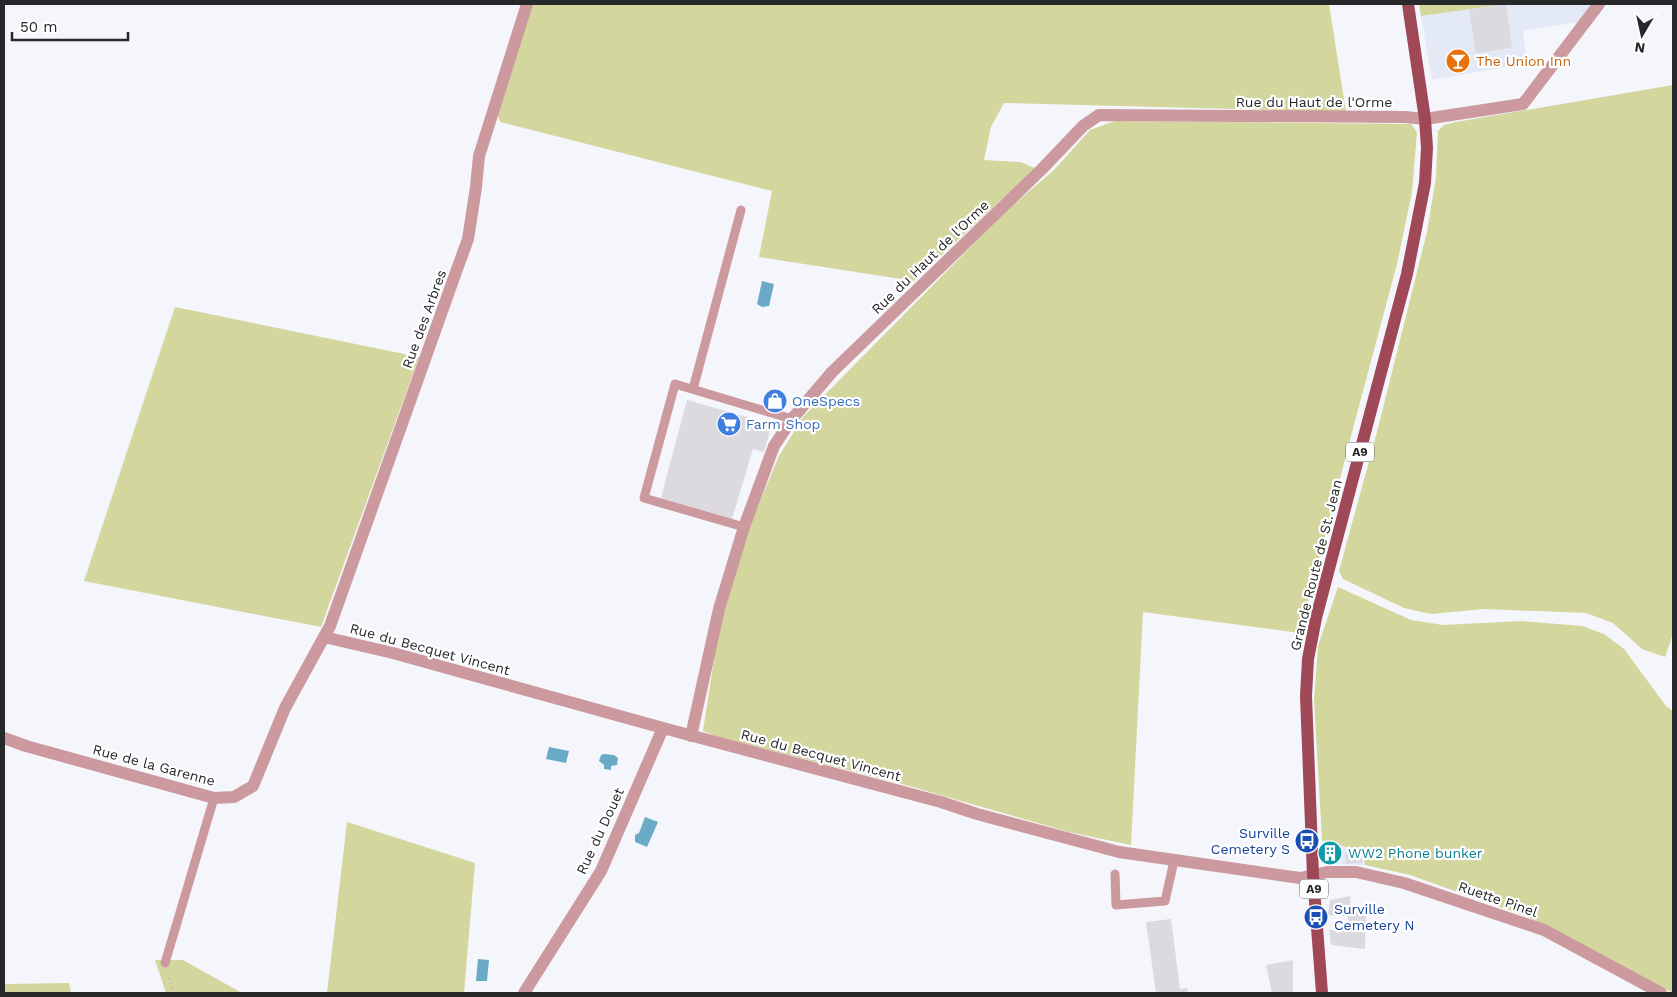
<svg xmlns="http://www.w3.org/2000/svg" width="1677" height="997" viewBox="0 0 1677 997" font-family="'Work Sans',sans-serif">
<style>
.built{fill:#e4e9f6}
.green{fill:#d3d69d}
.water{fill:#6baac7}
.building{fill:#dcd9df}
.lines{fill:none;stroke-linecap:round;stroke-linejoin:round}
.path{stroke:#b5b7bc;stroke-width:2.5;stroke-dasharray:1 4;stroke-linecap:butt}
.lane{stroke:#cc999f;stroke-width:9}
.street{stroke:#cc999f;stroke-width:12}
.primary{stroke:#9f4858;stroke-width:12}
.labels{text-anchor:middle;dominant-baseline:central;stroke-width:4.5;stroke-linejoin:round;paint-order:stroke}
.shield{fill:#fff;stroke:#68686a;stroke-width:1}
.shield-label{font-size:12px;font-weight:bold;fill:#27282a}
.food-label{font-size:14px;fill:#c56008;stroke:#fff;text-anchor:start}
.street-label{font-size:14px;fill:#27282a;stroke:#fff}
.shop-label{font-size:14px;fill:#366cbe;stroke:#fff;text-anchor:start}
.transit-label{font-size:14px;fill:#164399;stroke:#fff;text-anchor:end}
.culture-label{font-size:14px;fill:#0d838f;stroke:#fff;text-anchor:start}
</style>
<rect width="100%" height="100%" fill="#f4f6fc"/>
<path class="built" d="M1507,4H1590L1592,6L1579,22L1523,31L1527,63L1432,80L1421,16Z
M1322,840L1364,852L1365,865L1329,864L1322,856Z"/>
<path class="green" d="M532,4H1329L1346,112L1004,103L991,127L984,160L1020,162L1035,168L914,281L759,257L772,191L500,122L497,114Z
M1419,4H1507L1421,16Z
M1673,85V634L1665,657L1642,649L1613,623L1586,613L1484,609L1431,614L1404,608L1343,579L1339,571L1377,432L1427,232L1436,177L1438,131L1444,125L1456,122Z
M1115,121L1411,124L1417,132L1412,192L1397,264L1351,436L1300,633L1143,612L1131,845L1069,832L895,782L720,738L703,731L718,633L748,530L779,456L803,417L1006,211L1054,170L1090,130Z
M175,307L419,357L321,627L84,581Z
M1338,587L1411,620L1443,625L1522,621L1582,626L1604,634L1624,649L1666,706L1673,711V993L1528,917L1410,875L1365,865L1364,852L1322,840L1314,699L1318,646Z
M347,822L475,863L464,993H327Z
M155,960H183L242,993H166Z
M69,983L71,993H4V984Z"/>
<path class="water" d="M762,281L774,284L769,306L762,307L757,304Z
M549,747L569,751L566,763L546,759Z
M604,754L614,755L618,758L617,765L611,766V770L604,769V765L599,761L601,755Z
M645,817L658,822L647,847L635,842V835L639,833Z
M478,959L489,960L487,981H476Z"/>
<path class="building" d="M1506,4L1512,48L1476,53L1469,10Z
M687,400L772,424L764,452L753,449L732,519L661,498Z
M1335,849V856L1326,857V850Z
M1361,853L1362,863L1346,864L1345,854Z
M1350,896L1351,911L1366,914L1365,949L1331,945L1329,930H1352L1347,916L1328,915L1330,900Z
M1171,919L1180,989L1187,988L1188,993H1156L1146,922Z
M1293,960V993H1272L1266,965Z"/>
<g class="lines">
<path class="path" d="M168,973L174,993"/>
<path class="lane" d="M693,389L741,210
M744,527L644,498L675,384L792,419
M1115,874L1116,905L1165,901L1174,861
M165,963L214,798"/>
<path class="street" d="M324,637L393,653L663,728L941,802L977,814L1119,852L1300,878L1327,872H1356L1404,883L1544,930L1661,993
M691,736L719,609L744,527L774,446L792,419L832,372L1042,169L1083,126L1099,115L1405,117L1425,119L1523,104L1599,4
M4,738L26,746L214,798L234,797L253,786L285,708L330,626L456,272L468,239L476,187L479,156L527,4
M524,993L601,871L663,728"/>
<path class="primary" d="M1322,993L1313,875L1306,696L1308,659L1316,618L1407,274L1425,183L1427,148L1425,119L1408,4"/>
</g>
<defs>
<symbol id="bar-disc" viewBox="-11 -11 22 22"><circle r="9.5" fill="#e8710a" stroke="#fff"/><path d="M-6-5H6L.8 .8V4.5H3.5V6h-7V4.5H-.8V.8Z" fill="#fff"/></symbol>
<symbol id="shop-disc" viewBox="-11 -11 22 22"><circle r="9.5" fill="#3f7fe0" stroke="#fff"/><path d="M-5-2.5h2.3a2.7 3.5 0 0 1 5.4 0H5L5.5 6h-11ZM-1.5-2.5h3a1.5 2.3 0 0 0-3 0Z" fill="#fff"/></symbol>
<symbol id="supermarket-disc" viewBox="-11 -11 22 22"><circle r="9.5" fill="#3f7fe0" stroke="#fff"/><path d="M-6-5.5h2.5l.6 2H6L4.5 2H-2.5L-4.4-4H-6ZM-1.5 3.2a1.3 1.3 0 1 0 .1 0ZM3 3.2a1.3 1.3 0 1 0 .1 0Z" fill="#fff"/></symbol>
<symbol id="bus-disc" viewBox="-11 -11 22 22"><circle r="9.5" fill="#1a4fb4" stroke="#fff"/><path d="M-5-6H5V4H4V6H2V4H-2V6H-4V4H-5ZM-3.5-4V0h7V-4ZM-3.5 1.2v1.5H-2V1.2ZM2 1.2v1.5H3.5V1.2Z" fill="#fff"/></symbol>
<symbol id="building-disc" viewBox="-11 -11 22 22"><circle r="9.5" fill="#0f9aa8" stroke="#fff"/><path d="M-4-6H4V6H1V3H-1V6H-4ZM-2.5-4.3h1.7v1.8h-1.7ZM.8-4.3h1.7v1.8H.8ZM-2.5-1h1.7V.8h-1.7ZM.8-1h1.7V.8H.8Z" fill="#fff"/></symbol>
</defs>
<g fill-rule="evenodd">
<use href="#bar-disc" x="1444" y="47" width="28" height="28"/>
<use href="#shop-disc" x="761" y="387" width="28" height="28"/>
<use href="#supermarket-disc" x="715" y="410" width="28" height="28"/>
<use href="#bus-disc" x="1293" y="827" width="28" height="28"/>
<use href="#building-disc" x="1316" y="839" width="28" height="28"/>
<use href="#bus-disc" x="1302" y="903" width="28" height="28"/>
</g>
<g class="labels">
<g class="shield">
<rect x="1346" y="442.5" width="28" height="19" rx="4"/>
<rect x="1300" y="879.5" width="28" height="19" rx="4"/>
</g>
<g class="shield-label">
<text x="1360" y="452">A9</text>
<text x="1314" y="889">A9</text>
</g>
<g class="food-label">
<text x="1476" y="61">The Union Inn</text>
</g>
<g class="street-label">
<text x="1314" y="102">Rue du Haut de l'Orme</text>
<text transform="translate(930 257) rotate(-44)">Rue du Haut de l'Orme</text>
<text transform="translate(424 319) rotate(-70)">Rue des Arbres</text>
<text transform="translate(1316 565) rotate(-76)">Grande Route de St. Jean</text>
<text transform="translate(430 649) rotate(15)">Rue du Becquet Vincent</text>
<text transform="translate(821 755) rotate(15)">Rue du Becquet Vincent</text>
<text transform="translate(154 765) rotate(15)">Rue de la Garenne</text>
<text transform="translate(600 831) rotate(-65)">Rue du Douet</text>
<text transform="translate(1498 899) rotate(19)">Ruette Pinel</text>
</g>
<g class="shop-label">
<text x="792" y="401">OneSpecs</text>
<text x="746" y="424">Farm Shop</text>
</g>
<g class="transit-label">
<text x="1290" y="833">Surville<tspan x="1290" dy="16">Cemetery S</tspan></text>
<text x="1334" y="909" text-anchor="start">Surville<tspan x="1334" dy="16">Cemetery N</tspan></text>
</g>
<g class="culture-label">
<text x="1348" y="853">WW2 Phone bunker</text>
</g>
</g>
<rect width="1677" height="997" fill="none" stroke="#27282a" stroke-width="10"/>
<g transform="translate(1642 35) rotate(189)" stroke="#ffffff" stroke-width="4" paint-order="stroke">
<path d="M0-4L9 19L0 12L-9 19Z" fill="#27282a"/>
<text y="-8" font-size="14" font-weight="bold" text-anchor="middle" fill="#27282a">N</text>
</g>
<path d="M12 32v8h116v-8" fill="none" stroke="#27282a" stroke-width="2.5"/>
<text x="20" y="32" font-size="15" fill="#27282a" stroke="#ffffff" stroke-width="4" paint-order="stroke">50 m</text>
</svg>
